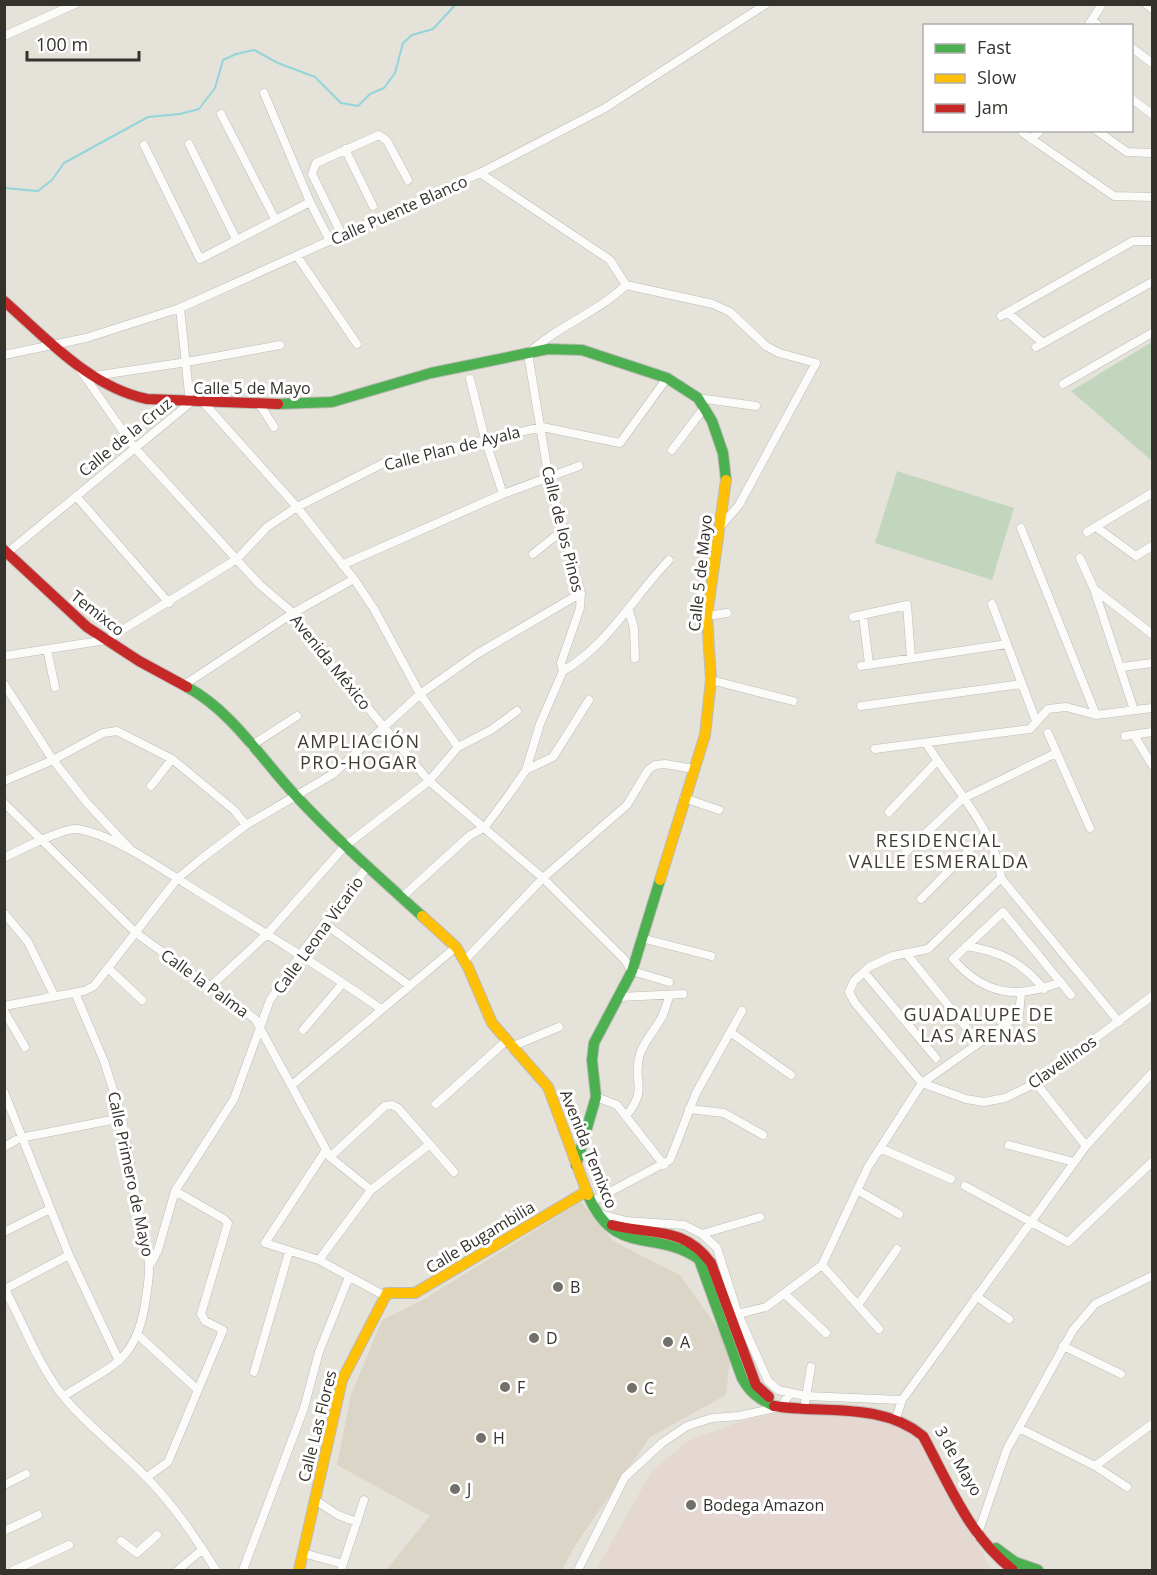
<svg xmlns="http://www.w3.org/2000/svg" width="1157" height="1575" viewBox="0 0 1157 1575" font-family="'Open Sans',sans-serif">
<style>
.built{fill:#dbd5c7}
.industrial{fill:#e5d7d1}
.green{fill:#c2d6be}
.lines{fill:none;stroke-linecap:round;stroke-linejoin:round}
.stream{stroke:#93d5da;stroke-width:2}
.street-casing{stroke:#bdbbb5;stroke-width:9}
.fast-casing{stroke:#bdbbb5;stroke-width:12}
.slow-casing{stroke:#bdbbb5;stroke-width:12}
.jam-casing{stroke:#bdbbb5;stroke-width:12}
.street{stroke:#fbfbf9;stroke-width:8}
.fast{stroke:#4caf50;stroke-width:10}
.slow{stroke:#ffc107;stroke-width:10}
.jam{stroke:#c62828;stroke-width:10}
.poi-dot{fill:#72706a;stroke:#fff;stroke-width:2}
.labels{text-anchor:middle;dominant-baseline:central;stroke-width:6;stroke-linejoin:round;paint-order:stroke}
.street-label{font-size:16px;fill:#34322d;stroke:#fff}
.poi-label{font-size:16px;fill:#34322d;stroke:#fff;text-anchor:start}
.neighbourhood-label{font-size:18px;letter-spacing:1.5px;fill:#413c32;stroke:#fff}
</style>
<rect width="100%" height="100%" fill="#e5e2da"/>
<path class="built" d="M581,1202L613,1241L680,1275L731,1347L726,1395L650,1437L576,1544L562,1570H386L430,1516L337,1465L351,1395L382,1320L421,1301Z"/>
<path class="industrial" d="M783,1411L897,1422L920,1440L992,1570H596L652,1471L688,1441L736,1423Z"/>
<path class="green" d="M1152,342V461L1071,391Z
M897,471L1014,508L992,580L875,543Z"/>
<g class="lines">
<path class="stream" d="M4,188L38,191L52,180L64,163L148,117L180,114L199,109L215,88L223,60L236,54L254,50L278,63L315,77L341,103L358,106L370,94L384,88L395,73L403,43L412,35L433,29L456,4"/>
<defs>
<path id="street" d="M1146,4L1152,9
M1092,20L1099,26
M1088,26L1102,4
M4,36L75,4
M1132,48L1152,63
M264,93L310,202L330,241
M1132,99L1152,114
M221,114L275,219
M1096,130L1127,152L1152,153
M1023,133L1114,196L1152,197
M1031,139L1041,130
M189,144L236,239
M144,145L200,259L310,202
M345,149L373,206
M480,173L610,260L626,285
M342,235L312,174L316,163L379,135L387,141L408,180
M297,256L357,344
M626,285L713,304L730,312L766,346L779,353L816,363L739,505L720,527
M1008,313L1043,343
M1001,316L1133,241H1152
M1036,347L1152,282
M4,355L86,338L180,308L480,173L605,108L766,4
M79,368L134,447L260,585L293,613L332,665L429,781L543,878L624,959L632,971L669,982
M94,376L187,362L280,345
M470,379L485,439L503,494
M1063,384L1152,333
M698,398L756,406
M204,403L297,507L354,579L374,609L420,694L458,747
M260,405L274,427
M672,450L704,408
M76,496L169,603
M1096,527L1136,556L1152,546
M1021,528L1096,715
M1087,532L1152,493
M7,553L190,403L180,308
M533,554L563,530
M1080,558L1094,589L1134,710
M342,565L503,494L579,466
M1094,589L1152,634
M992,604L1036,721
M629,611L634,628L635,658
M707,616L727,613
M863,616L869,664
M853,617L907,605L911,658
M47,649L55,687
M4,656L106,640L237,559L267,527L297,507L382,464L542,427L620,443L667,378
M861,666L1007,644
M1122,667L1152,663
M563,671C608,645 634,596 669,560
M711,680L793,701
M4,684L53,760L87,803L131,850
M184,685L293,613L354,579
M861,706L1022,684
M1048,733L1090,828
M1134,735L1152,765
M1125,736L1152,732
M926,743C950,782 997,833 1001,878
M251,746L297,716
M875,749L1030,729L1048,709L1066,707L1096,715L1152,708
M526,770L553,757L589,700
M4,781L53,760L103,733L117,731L172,759L234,810L246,825
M151,786L172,759
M684,798L719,810
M4,803L136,933L255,1019L330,1157L371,1190
M889,812L937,761
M906,852L962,799L1056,753
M4,858C17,851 64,828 76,829C112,833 166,872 197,891C259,929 321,967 381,1009
M1001,878L928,949L893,956L869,967L854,981L849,992L855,1003L922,1083L966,1099L984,1102L1005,1098L1036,1083L1152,996
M1001,878L1119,1022
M401,898L469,836L485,827L513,789L526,770L540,724L563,671L561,663L580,608L581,593L549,479L528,354C557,326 597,313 626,285
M921,899L986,833
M4,913L28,942L54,995
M324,923L410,986
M641,938L711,956
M966,946C1000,951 1022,962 1044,989
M906,953L969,1031
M466,959L543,878L627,805L648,770L655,765L665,764L694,769
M108,968L142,1000
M864,972L936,1058
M1061,982C1018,999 985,996 953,959L1003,912L1071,995
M211,986L267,934L345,846L429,781L458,747L491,730L517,711
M619,997L683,994
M4,1006L84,991L94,986L177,879L201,859L246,825L333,774L420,694L477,654L581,593
M4,1011L25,1047
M303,1030L343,983
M730,1032L791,1075
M511,1047L559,1027
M1036,1083L1086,1146
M292,1085L456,947
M4,1092L69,1255L119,1361
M596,1097L617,1105L664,1165
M436,1104L506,1041
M689,1109L724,1113L763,1135
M626,1116C650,1087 631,1082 640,1054C644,1041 655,1030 662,1017C665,1010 667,1002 670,995
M1009,1145L1074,1162
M4,1147L20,1138L122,1118
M880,1148L951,1179
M326,1150L265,1243L319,1260L385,1296
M330,1157L385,1106L392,1105L398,1108L454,1172
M965,1186L1068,1242L1152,1162
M857,1190L899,1214
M591,1202L670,1160L696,1093L742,1011
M597,1213L626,1221L684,1225L702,1234L717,1248L738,1314L768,1381L778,1390L806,1396L902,1400
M4,1232L50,1209
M702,1234L760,1217
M319,1260L371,1190L430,1144
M151,1263L158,1250L175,1191L234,1099L270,1000L301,954L367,867
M822,1265L879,1329
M4,1288C24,1324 37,1363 63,1396C88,1427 121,1450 148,1479C175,1507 195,1537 216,1570
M5,1289L69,1255
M785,1294L826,1333
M976,1296L1009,1319
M858,1305L897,1249
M738,1314L766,1307L822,1265L868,1167L922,1083L1019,1015L1021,994
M138,1335L198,1390
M1063,1346L1121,1374
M254,1372L289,1252
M64,1396C114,1364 137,1362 146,1298C149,1275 152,1265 144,1243L122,1118L104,1061L75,993
M805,1403L811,1367
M896,1418L902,1400L1086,1146L1151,1074
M1019,1428L1095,1466L1127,1487
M1095,1466L1152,1424
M147,1477L168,1462L223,1330L205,1321L201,1314L228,1223L224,1219L175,1191
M4,1485L26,1474
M315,1500L338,1515L357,1522
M4,1531L38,1515
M977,1536L1007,1449L1073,1330L1095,1304L1152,1276
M121,1541L137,1553L157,1535
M303,1553L343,1564
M14,1570L69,1545
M178,1570L203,1549
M243,1570L304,1408L319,1352L349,1277
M341,1570L364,1500
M578,1570L625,1477L662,1443L687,1426L712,1418L739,1416L780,1407L790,1394"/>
<path id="fast" d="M278,404L332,402L431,373L548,349L582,350L667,378L698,398L712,421L723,453L726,480
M187,687C232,711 262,760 296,796C336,839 379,877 422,916
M576,1165L596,1097L592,1060L594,1043L632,971L660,880
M588,1195C615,1258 653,1228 699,1259L742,1378C750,1393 759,1399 774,1406
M996,1548L1015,1562L1038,1570"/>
<path id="slow" d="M660,880L705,735L711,680L707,616L726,480
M422,916L456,947L468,967L492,1023L548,1087L588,1195
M299,1570L342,1380L387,1293H415L587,1191"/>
<path id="jam" d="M4,301C46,338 90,387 147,399L278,404
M4,550L87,627L139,661L187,687
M612,1225C652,1235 684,1226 711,1263L756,1385L769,1397
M774,1406C824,1414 882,1402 923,1436C949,1484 969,1536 1013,1570"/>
</defs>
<use href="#street" class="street-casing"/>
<use href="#fast" class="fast-casing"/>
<use href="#slow" class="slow-casing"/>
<use href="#jam" class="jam-casing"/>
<use href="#street" class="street"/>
<use href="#fast" class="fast"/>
<use href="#slow" class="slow"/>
<use href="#jam" class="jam"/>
</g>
<g class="poi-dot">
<circle cx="558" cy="1287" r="6"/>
<circle cx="534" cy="1338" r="6"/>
<circle cx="668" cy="1342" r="6"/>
<circle cx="505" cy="1387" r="6"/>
<circle cx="632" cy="1388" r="6"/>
<circle cx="481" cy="1438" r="6"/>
<circle cx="455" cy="1489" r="6"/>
<circle cx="691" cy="1505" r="6"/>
</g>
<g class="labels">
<g class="street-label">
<text transform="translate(399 210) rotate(-24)">Calle Puente Blanco</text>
<text x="252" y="388">Calle 5 de Mayo</text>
<text transform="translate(125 437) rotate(-39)">Calle de la Cruz</text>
<text transform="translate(452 448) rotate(-14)">Calle Plan de Ayala</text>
<text transform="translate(563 529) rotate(76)">Calle de los Pinos</text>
<text transform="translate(700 573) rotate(-84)">Calle 5 de Mayo</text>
<text transform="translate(98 613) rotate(38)">Temixco</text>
<text transform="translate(331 662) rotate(51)">Avenida México</text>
<text transform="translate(318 935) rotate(-54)">Calle Leona Vicario</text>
<text transform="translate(205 983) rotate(36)">Calle la Palma</text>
<text transform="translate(1062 1062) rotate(-35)">Clavellinos</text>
<text transform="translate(589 1149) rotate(68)">Avenida Temixco</text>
<text transform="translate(131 1174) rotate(78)">Calle Primero de Mayo</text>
<text transform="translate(480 1237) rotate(-31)">Calle Bugambilia</text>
<text transform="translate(317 1426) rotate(-76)">Calle Las Flores</text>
<text transform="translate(959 1461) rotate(60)">3 de Mayo</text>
</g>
<g class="poi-label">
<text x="570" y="1287">B</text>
<text x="546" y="1338">D</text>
<text x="680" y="1342">A</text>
<text x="517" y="1387">F</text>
<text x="644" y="1388">C</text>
<text x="493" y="1438">H</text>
<text x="467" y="1489">J</text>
<text x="703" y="1505">Bodega Amazon</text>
</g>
<g class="neighbourhood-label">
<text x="359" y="741">AMPLIACIÓN<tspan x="359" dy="21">PRO-HOGAR</tspan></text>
<text x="939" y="840">RESIDENCIAL<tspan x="939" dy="21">VALLE ESMERALDA</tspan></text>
<text x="979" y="1014">GUADALUPE DE<tspan x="979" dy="21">LAS ARENAS</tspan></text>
</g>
</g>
<rect width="1157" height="1575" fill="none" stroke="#34322d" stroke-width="12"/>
<rect x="923" y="24" width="210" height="108" fill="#ffffff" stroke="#aeadab" stroke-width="1.5"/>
<rect x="935" y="44" width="30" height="9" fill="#4caf50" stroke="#aeadab" stroke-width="1.5"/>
<text x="977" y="54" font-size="18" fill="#34322d">Fast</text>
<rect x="935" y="74" width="30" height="9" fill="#ffc107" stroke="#aeadab" stroke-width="1.5"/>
<text x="977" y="84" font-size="18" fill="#34322d">Slow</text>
<rect x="935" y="104" width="30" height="9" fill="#c62828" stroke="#aeadab" stroke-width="1.5"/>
<text x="977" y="114" font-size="18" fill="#34322d">Jam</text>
<path d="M27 51v9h112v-9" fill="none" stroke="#34322d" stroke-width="3"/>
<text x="36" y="51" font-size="18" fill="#34322d" stroke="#ffffff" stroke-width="4.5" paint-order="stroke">100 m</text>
</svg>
